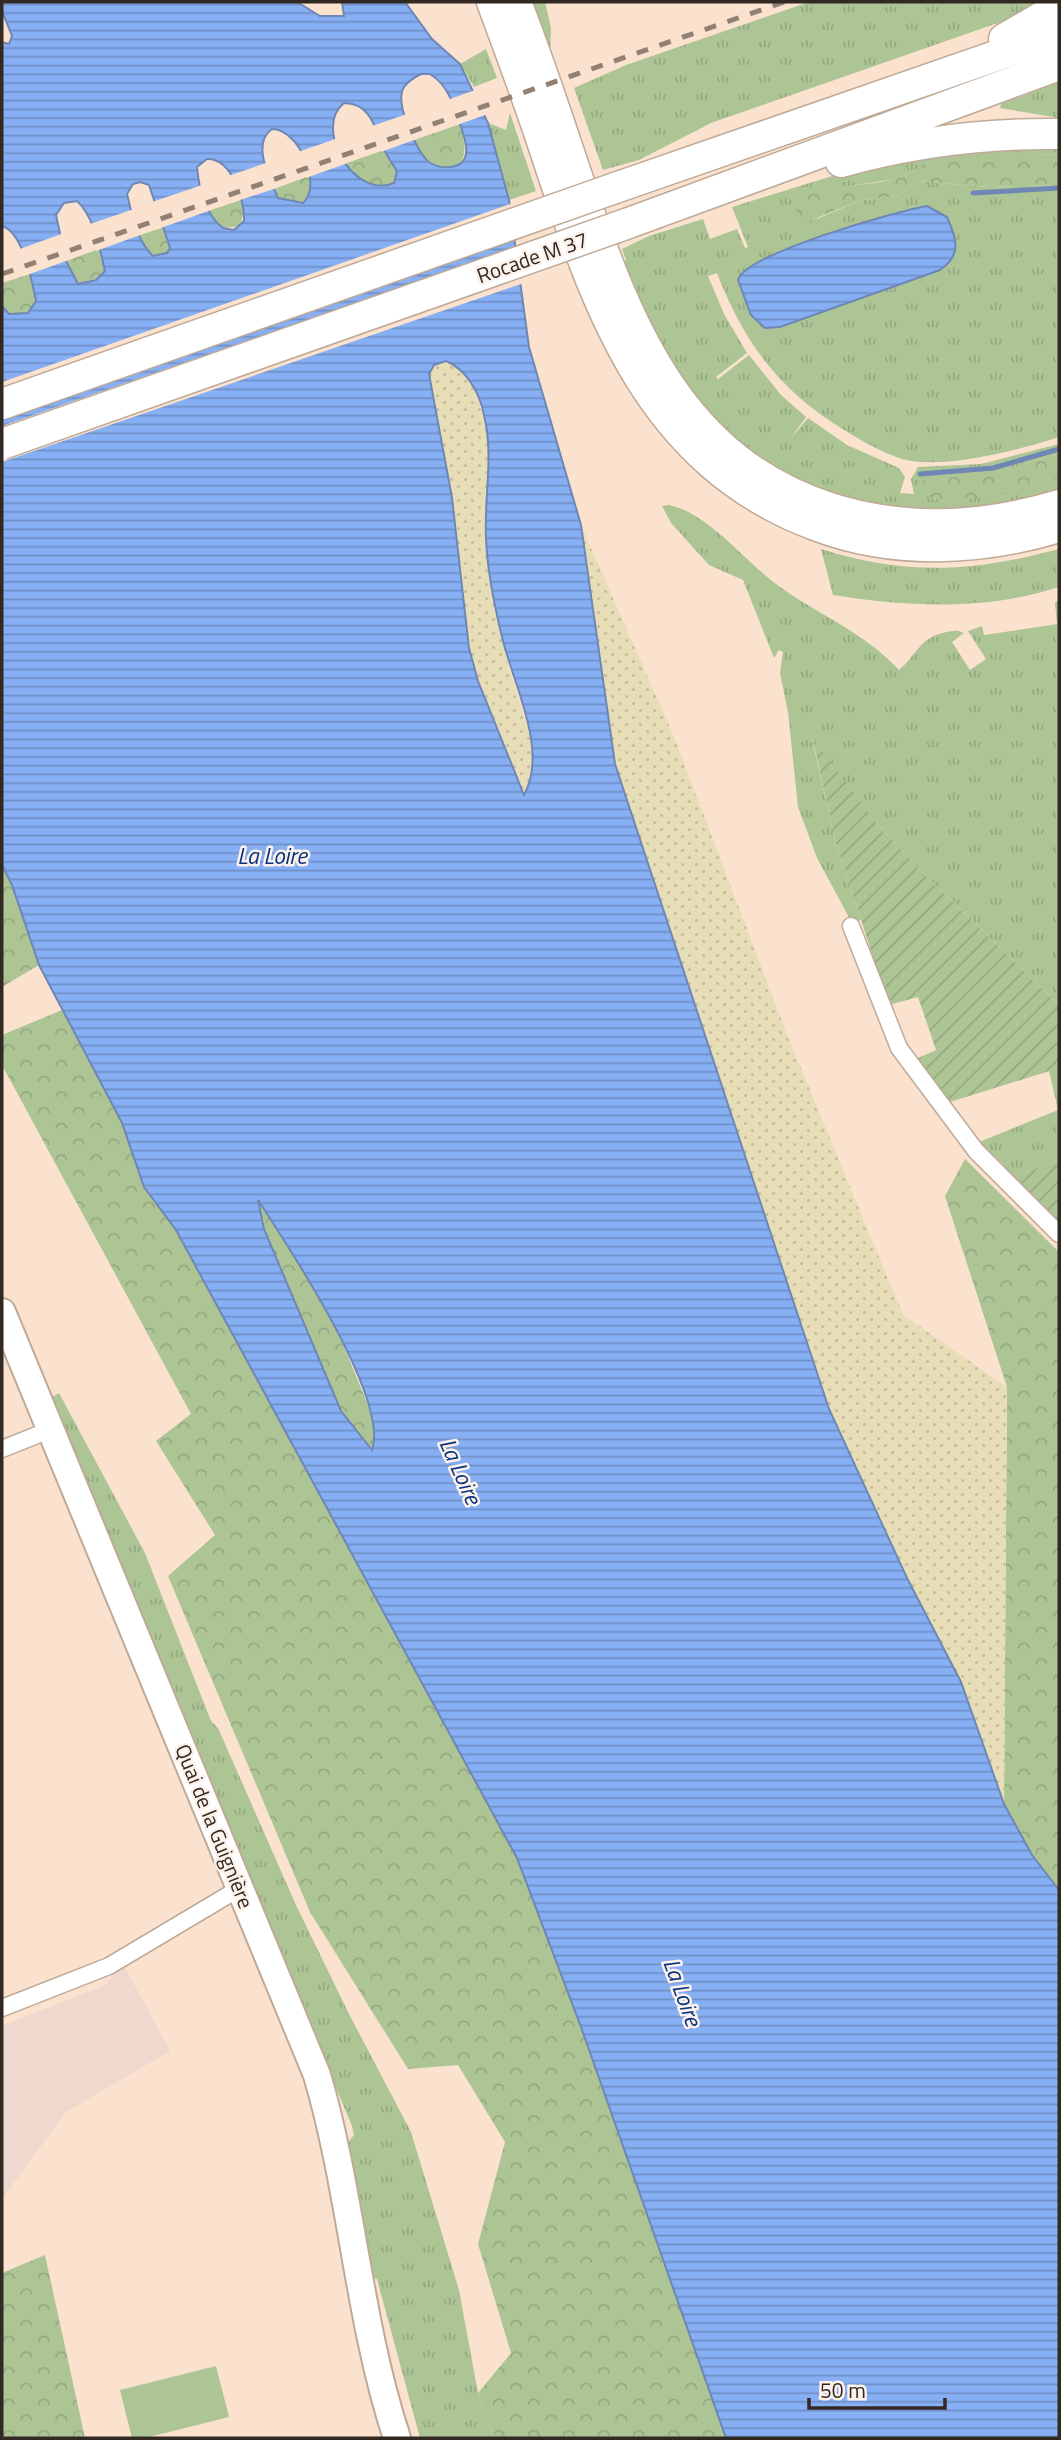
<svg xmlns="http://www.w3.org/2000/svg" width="1061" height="2440" viewBox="0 0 1061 2440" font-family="'Titillium Web',sans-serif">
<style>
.education{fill:#efd8cd}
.grass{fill:url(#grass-tufts)}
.forest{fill:url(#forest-crowns)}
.sand{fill:url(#sand-dots)}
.garden{fill:url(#garden-furrows)}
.pitch{fill:#adc595}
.water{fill:url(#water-rules);stroke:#6e87b5;stroke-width:2;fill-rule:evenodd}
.pier{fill:#fae2cf}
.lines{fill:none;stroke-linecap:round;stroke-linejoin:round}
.stream{stroke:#6e87b5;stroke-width:5}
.street-casing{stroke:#bfa997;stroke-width:19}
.primary-casing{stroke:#bfa997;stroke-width:30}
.highway-casing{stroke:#bfa997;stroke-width:33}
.street{stroke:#fff;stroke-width:16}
.primary{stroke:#fff;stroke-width:26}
.highway{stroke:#fff;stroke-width:30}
.rail{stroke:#918174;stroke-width:5;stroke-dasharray:12 12;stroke-linecap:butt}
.highway-bridge-casing{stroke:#bfa997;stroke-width:33;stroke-linecap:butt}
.highway-bridge{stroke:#fff;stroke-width:30}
.labels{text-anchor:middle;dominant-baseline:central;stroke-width:5;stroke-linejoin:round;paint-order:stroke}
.street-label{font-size:21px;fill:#322922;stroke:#fcf2eb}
.water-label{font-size:23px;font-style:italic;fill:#053380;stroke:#fcf2eb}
</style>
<defs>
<pattern id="grass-tufts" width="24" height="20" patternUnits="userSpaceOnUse" patternTransform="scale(1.75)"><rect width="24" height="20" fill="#adc595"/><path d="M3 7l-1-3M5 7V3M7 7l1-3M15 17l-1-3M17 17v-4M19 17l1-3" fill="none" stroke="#95a980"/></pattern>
<pattern id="forest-crowns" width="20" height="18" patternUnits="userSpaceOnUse" patternTransform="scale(1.75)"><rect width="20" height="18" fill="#adc595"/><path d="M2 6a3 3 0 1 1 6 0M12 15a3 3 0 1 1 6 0" fill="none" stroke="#95a980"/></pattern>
<pattern id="sand-dots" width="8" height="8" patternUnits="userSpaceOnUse" patternTransform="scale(1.75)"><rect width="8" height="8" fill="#e7deb8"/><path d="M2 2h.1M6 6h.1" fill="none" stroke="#c7be9e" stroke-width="1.8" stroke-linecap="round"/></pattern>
<pattern id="garden-furrows" width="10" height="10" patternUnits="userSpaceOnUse" patternTransform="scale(1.75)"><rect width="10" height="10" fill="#adc595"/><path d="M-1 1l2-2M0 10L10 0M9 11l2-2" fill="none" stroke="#95a980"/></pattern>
<pattern id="water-rules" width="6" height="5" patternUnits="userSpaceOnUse" patternTransform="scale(1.75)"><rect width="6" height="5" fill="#87aff4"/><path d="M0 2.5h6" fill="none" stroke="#6f8ec5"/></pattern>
</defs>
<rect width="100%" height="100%" fill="#fae2cf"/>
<path class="education" d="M122,1962L170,2051L66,2112L2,2199V2026L106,1985Z"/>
<path class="grass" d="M530,2H545L551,28L550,57Z
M809,2H1041L1012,18L711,123L639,160L603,170L574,88L626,65Z
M486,49L497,78L474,87L460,64Z
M1059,82V118L1000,108L1001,104Z
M510,113L536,191L509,200L488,123L506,130Z
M1059,146V155L1023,154L932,161L896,179L837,188L817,219L861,200L896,197L920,181L987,187L1059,185V437C1020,450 942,470 902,459C883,453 866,443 849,433C781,393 745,345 717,273L708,276L724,314L747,353L716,377L718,379L749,355L781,395L806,417L791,438L808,418L847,445L899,468L905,477L900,493L914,494L911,479L918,467L981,464L1059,444V454L920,494L935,499L1038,485L1059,478V489C916,531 776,507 684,381C659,345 641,303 622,264L626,260L622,249L649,236L703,219L710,239L737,229L745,248L748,247L732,207L900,155Z
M668,505C707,511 748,565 780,587C821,616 865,633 899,670C916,656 918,640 942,633C951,631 956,629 964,633L952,642L970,670L986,659L968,631L982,626L984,635L1057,624L1055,602L1059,601V1005L926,876L876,823L812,739L836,844L861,920L852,923L817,858L798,807L788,712L780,673L783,652L779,650L774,658L743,580L709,565L671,523L662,506Z
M821,549C907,576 973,572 1059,549V587C985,611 909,607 833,595Z
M1059,1068V1160L1011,1177L1003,1164L979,1142L1058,1110L1049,1071Z
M59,1393L145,1553L211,1721L218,1728L296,1905L348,2012L411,2132L459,2290L478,2393L495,2438H420L377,2279L368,2276L347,2144L354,2135L352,2126L57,1421L61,1419L52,1397Z"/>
<path class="forest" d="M460,124C479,183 432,179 414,140Z
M384,150L397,172L393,183C374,191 357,179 344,164Z
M982,152L1059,155V185L987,187L920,181L896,197L861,200L807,222L800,221L795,207C816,180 863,189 893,179C908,175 919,166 933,160C949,154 965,153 982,152Z
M309,176L311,191L303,203L278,199L274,189Z
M241,200L244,211L240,226L223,228L208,211Z
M165,227L170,248L167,253L153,256L145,249L140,235Z
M99,249L105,271L101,277L78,284L66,261Z
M30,274C33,287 40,302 29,313L9,314L2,306V283Z
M1059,454V478C1026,490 952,510 920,494V483L924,480L988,474Z
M2,865L12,885L39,965L2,987Z
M62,1010L122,1123L144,1187L176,1230L517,1858L581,2027L726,2438H495L478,2393L511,2353L478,2244L505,2142L458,2065L408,2069L310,1912L168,1576L215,1535L156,1441L191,1414L2,1065V1035Z
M965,1159L1059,1252V1890L1032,1855L1004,1804L1007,1387L945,1196Z
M256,1197L304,1268L343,1344L374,1420L377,1437L372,1451L341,1411L264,1229Z
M45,2255L85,2438H2V2273Z"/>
<path class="sand" d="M446,361L457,365L474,387L484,413L490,453L486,536L492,595L508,666L535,749L532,781L524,796L478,681L469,648L452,498L429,374L434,365Z
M581,525L675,739L786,1032L903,1315L1007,1387L1004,1804L961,1681L907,1578L829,1409L615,764Z"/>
<path class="garden" d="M812,737L876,823L926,876L1059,1005V1068L950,1102L916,1059L936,1050L918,997L889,1005L836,844Z
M1059,1160V1225L1011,1177Z"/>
<path class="pitch" d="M216,2366L229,2417L145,2438H132L120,2390Z"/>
<path class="water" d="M2,2H297L320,16H344L342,2H405L432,39L460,64L488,123L509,200L529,347L581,525L615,764L829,1409L907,1578L961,1682L1004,1804L1032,1855L1059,1890V2438H726L581,2027L517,1858L176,1230L144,1187L122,1123L39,965L12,885L2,865V306L9,314L28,313L36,301C32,281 23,232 2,226V42L9,44L12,36L2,11ZM421,74H430C448,85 454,105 460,124C466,141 474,165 450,167C443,168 434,166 429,162C416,151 394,103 404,87C408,81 415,77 421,74ZM344,103C370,103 375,127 383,147C386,156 393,163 397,172L394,183C353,200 313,127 344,103ZM272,129C299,129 323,185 303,203L278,198C270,180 251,143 272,129ZM207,159C232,158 245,201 244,221L234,230L223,228C205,214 199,190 197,167ZM140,182L149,185L170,248L167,253L153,256C137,241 132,215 127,194L133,184ZM77,201C94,216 100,250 105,271L96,280L78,284L66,261L56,215L64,203ZM446,361C466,369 480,393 484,415C494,456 484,496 486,537C487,570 494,604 502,637C513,684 549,750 524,795L478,681L469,648L452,498L429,374L434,365ZM258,1200C288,1246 390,1399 372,1450L341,1411L264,1229Z
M927,206L947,217C957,239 962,255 940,270L780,327L765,328L751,315L738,280C745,254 897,211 927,206Z"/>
<path class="pier" d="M478,89L488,114L457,125L447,100Z
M407,114L417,139L381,152L372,126Z
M338,138L348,163L306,178L298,152Z
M269,162L277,188L237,201L228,176Z
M202,185L211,210L161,228L152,202Z
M513,203L517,237L2,416V382Z
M134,209L143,234L96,251L87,225Z
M64,233L69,260L27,275L17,250Z
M519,246L524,283L2,462V426Z"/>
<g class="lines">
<path class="stream" d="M973,193L1059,188
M920,474L993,468L1059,449"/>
<defs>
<path id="street" d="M851,926L899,1048L976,1151L1059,1234
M2,1449L52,1429
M2,2008L109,1966L240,1888"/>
<path id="primary" d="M2,1312L317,2075C352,2194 358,2320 397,2438"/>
<path id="highway" d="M492,2C511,53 530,104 547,156C598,311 650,463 815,525C893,555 980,551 1059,527
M516,2C541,66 562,132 584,197C630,331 683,461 830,508C906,532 983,528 1059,505
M1004,39L1059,7
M841,162C913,142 985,133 1059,134
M615,188L1059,34
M626,224L1059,65"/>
</defs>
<use href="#street" class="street-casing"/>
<use href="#primary" class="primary-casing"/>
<use href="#highway" class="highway-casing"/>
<use href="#street" class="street"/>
<use href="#primary" class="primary"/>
<use href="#highway" class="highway"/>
<path class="rail" d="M2,274L784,2"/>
<defs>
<path id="highway-bridge" d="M2,404L615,188
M2,444L626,224"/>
</defs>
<use href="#highway-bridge" class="highway-bridge-casing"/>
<use href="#highway-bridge" class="highway-bridge"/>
</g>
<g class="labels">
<g class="street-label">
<text transform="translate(532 257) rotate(-19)">Rocade M 37</text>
<text transform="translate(215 1826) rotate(68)">Quai de la Guignière</text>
</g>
<g class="water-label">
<text x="272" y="855">La Loire</text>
<text transform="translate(461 1471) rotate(66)">La Loire</text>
<text transform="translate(683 1992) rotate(70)">La Loire</text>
</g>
</g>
<rect width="1061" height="2440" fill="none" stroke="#322922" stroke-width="7"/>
<path d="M809 2398v10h136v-10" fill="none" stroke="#322922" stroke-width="3.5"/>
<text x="820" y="2398" font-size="21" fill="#322922" stroke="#fcf2eb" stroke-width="5" paint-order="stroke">50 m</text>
</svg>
